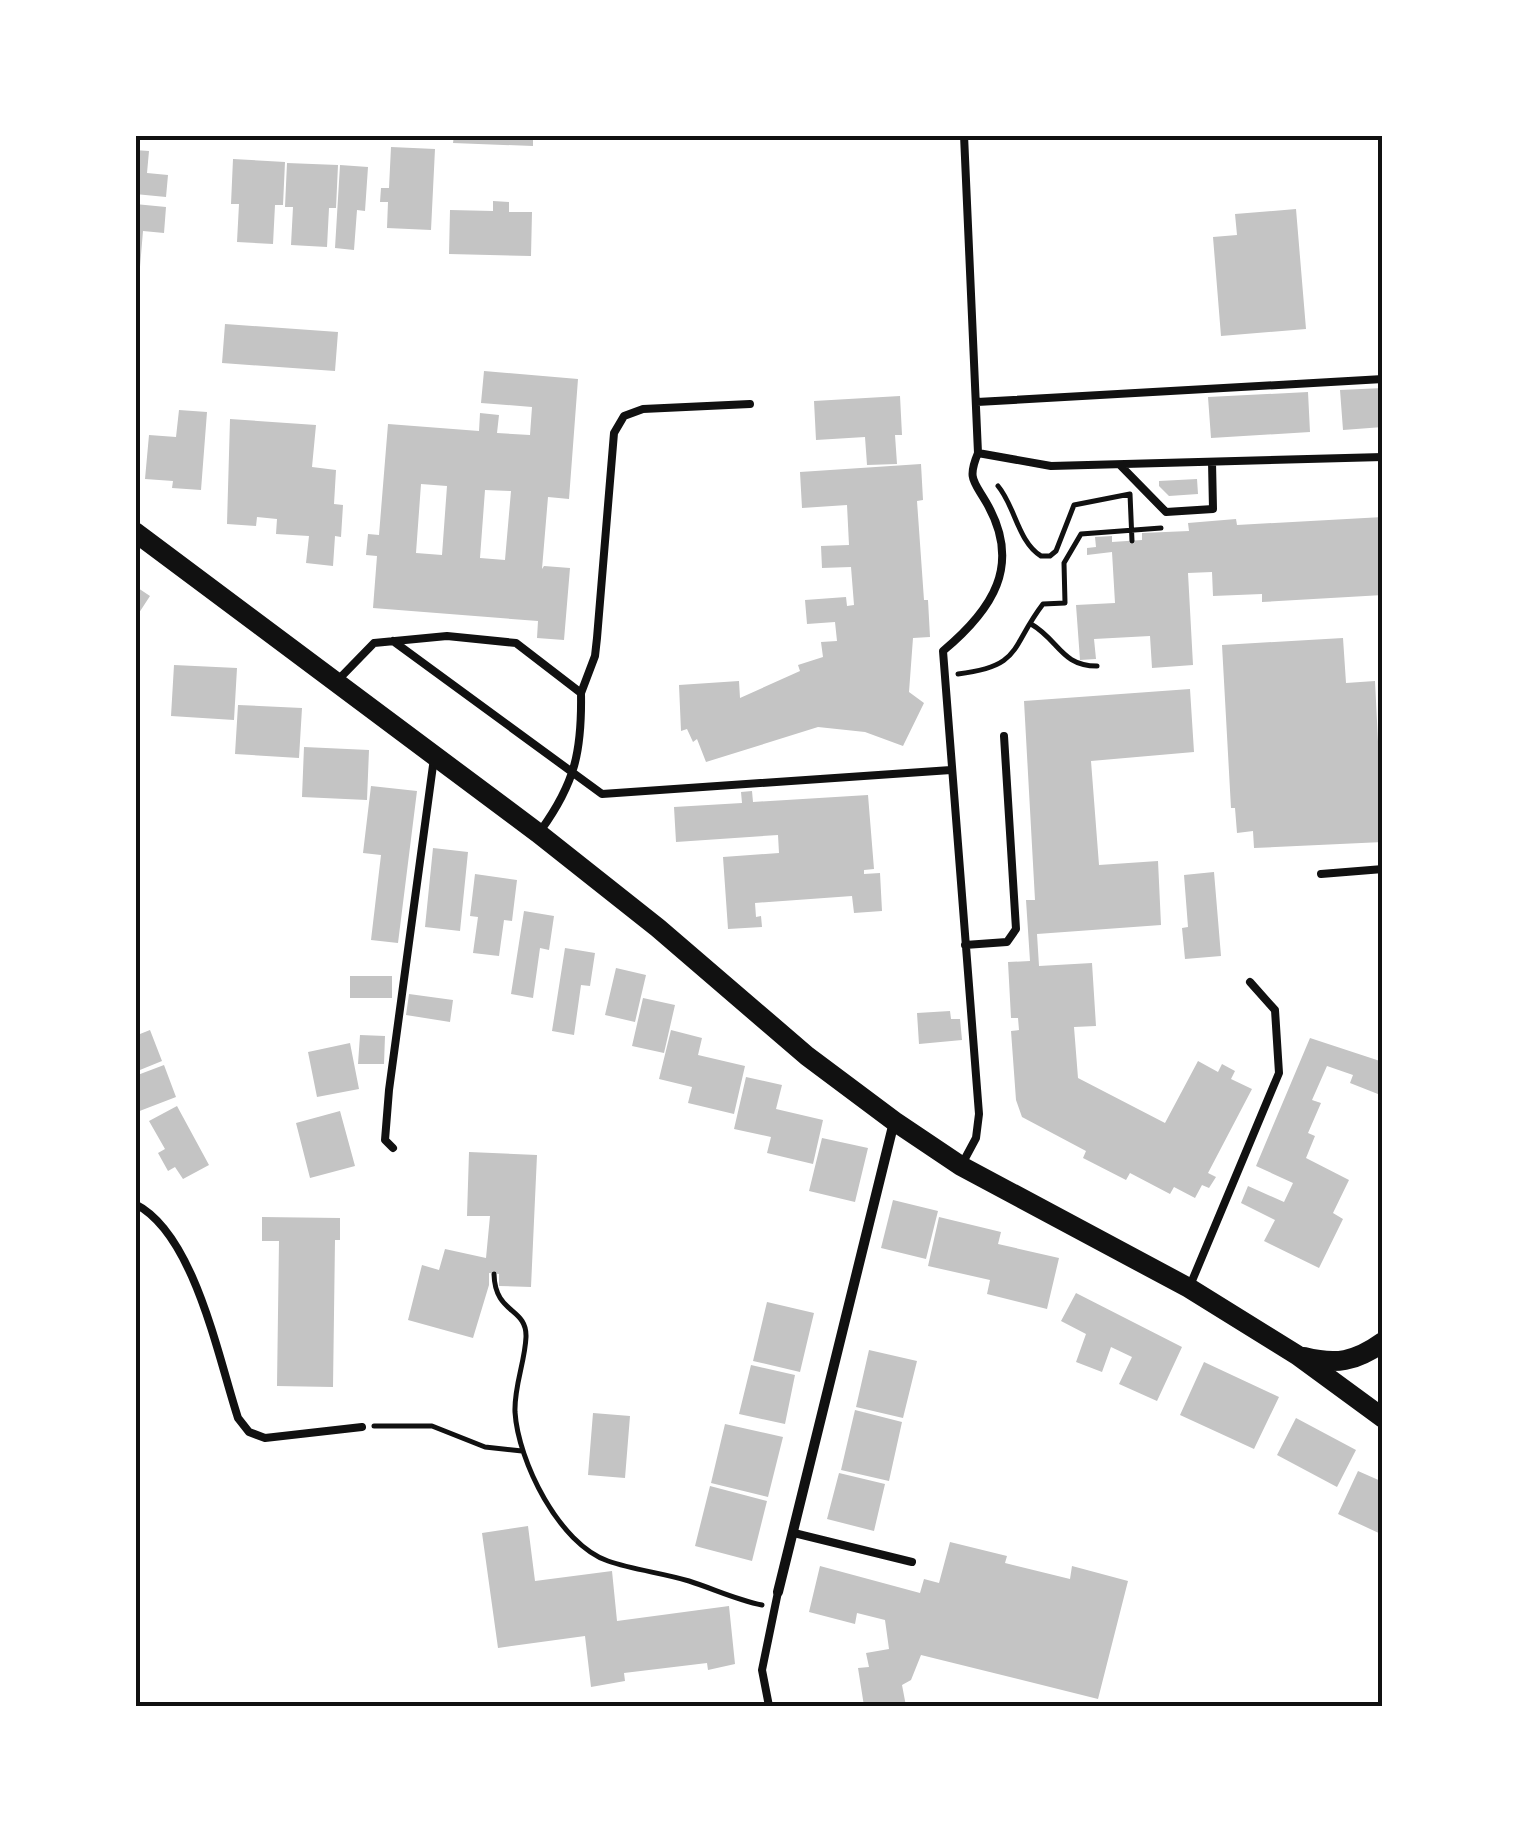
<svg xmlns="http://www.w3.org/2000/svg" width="1518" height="1841" viewBox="0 0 1518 1841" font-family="'PT Sans Narrow',sans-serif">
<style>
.building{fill:#c4c4c4;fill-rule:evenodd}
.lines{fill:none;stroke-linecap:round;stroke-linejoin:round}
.path{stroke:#111;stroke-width:5}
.service{stroke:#111;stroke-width:8}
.minor{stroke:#111;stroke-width:10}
.secondary{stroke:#111;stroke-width:20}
.neatline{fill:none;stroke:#111;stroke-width:4}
</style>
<rect width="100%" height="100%" fill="#fff"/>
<path class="building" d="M454,135H533V146L453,143Z
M391,147L435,149L431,230L387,228L388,202H380L381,188H389Z
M135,150L149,151L147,173L168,175L166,197L135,194Z
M233,159L285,162L283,205H275L273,244L237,242L239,204H231Z
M287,163L338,165L336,208H329L327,247L291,245L293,207H285Z
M340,165L368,167L365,211L357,210L354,250L335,248Z
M493,201L509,202V212H532L531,256L449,254L450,210L493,211Z
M135,204L166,207L164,233L143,231L140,267H135Z
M1296,209L1306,329L1221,336L1213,237L1237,235L1235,214Z
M225,324L338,332L335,371L222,363Z
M484,371L578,379L569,499L548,497L542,569L544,566L570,568L564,640L537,638L538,621L373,608L377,556L366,555L368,534L379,535L388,424L479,431L480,413L499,415L497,433L530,435L532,407L481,403ZM421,484L447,486L442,555L416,553ZM485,490L511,491L505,560L480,558Z
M1383,388V427L1343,430L1340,390Z
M1308,392L1310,432L1211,438L1208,397Z
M900,396L902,435H895L897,464L867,465L865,437L816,440L814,401Z
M179,410L207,412L201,490L172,488L173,481L145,479L149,435L176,437Z
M230,419L316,425L312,467L336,470L334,504L343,505L341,537L335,536L333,566L306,563L309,536L276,534L277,519L257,517L256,526L227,524Z
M921,464L923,500L917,501L924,600H928L930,637L913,638L909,692L924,703L903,746L865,732L818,727L706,762L697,739L693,742L687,729L681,731L679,685L739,681L740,698L800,671L798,665L823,657L821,642L837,641L835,622L807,624L805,600L846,597L847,606L854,605L851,567L822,568L821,546L849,545L847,505L802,508L800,472Z
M1197,479L1198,494L1169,496L1159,486V481Z
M1383,517V595L1262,602V594L1213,596L1212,572L1188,573L1193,665L1152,668L1150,636L1094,639L1096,659L1080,660L1076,605L1115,603L1112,552L1087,555V548L1096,547L1095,537L1112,536V542L1142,540V533L1189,531L1188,523L1236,519L1237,525Z
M135,586L150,596L135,619Z
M1343,638L1346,683L1375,681L1383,842L1254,848L1253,831L1237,833L1235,808H1231L1222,645Z
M174,665L237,668L234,720L171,716Z
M1190,689L1194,752L1091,761L1099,865L1158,861L1161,925L1037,934L1039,966L1092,963L1096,1026L1074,1027L1078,1078L1165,1123L1198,1061L1218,1072L1222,1064L1235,1071L1231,1079L1252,1089L1208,1173L1216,1177L1209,1188L1202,1185L1195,1198L1174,1187L1170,1194L1130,1173L1126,1180L1083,1158L1086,1151L1022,1117L1016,1100L1011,1031L1019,1030L1018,1018H1011L1008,962L1030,961L1026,900H1035L1024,701Z
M238,705L302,708L299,758L235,754Z
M304,747L369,750L367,800L302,797Z
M371,786L417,791L398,943L371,940L381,855L363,853Z
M752,791L753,802L868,795L874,869L864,870V874L880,873L882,911L854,913L852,896L755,903L756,917L761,916L762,927L728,929L723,857L779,853L778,835L676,842L674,807L742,803L741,792Z
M433,848L468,852L460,931L425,927Z
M1214,872L1221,956L1185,959L1182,928L1188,927L1184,875Z
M475,874L517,880L512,921L504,920L499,956L473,953L478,917L470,916Z
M524,911L554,916L549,950L540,948L533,998L511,994Z
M565,948L595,953L590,986L581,985L574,1035L552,1031Z
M616,968L646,975L635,1022L605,1015Z
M350,976H392V998H350Z
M409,994L453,1000L450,1022L406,1015Z
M643,998L675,1005L664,1053L632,1046Z
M950,1011L951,1019H960L962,1040L919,1044L917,1013Z
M150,1030L162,1061L135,1072V1036Z
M671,1030L702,1038L698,1055L745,1066L734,1114L688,1103L692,1087L659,1079Z
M360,1035L385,1036L384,1064H358Z
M1310,1038L1383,1062V1096L1350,1083L1353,1075L1327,1066L1312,1100L1321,1103L1308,1133L1315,1136L1306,1158L1349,1180L1333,1213L1343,1219L1319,1268L1264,1241L1275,1220L1241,1203L1248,1186L1284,1202L1293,1183L1256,1166Z
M350,1043L359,1089L317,1097L308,1052Z
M164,1065L176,1097L137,1112L135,1076Z
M746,1077L782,1085L776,1109L823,1120L813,1164L767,1153L771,1137L734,1129Z
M177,1106L209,1165L183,1179L175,1167L168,1171L158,1153L165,1149L149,1121Z
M340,1111L355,1166L310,1178L296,1123Z
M822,1138L868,1148L855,1202L809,1191Z
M469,1152L537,1155L531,1287L499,1286V1274L489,1273V1285L473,1338L408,1320L422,1265L439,1270L445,1249L486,1258L490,1216H467Z
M893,1200L938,1211L926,1259L881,1248Z
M262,1217L340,1218V1240H335L333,1387L277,1386L279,1241H262Z
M939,1217L1001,1232L998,1244L1059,1258L1047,1309L987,1294L990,1280L928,1266Z
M1076,1293L1182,1347L1157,1401L1119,1384L1132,1357L1111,1347L1102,1372L1076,1362L1086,1334L1061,1321Z
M767,1302L814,1313L800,1372L753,1361Z
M869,1350L917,1361L903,1418L856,1407Z
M1204,1362L1279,1397L1254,1449L1180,1415Z
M751,1365L795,1375L785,1424L739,1414Z
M855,1410L902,1422L889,1481L841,1470Z
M593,1413L630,1416L625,1478L588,1475Z
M1296,1418L1356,1450L1337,1487L1277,1455Z
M725,1424L783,1437L768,1497L711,1483Z
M1358,1471L1383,1482V1535L1338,1514Z
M839,1473L885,1484L874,1531L827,1519Z
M710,1486L767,1501L752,1561L695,1546Z
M528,1526L535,1581L612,1571L617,1621L729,1606L735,1664L708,1670L707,1663L624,1673L625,1681L591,1687L585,1636L498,1648L482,1533Z
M950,1542L1007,1556L1005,1563L1070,1579L1072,1566L1128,1581L1098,1699L921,1655L911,1680L902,1685L906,1706H864L858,1668L869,1667L866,1653L889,1649L885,1620L857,1613L855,1624L809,1612L820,1566L920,1593L924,1579L939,1583Z"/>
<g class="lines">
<path class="path" d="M998,486C1015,506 1018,542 1041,556H1050L1056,551L1074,505L1130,494L1132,541
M1031,624C1059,640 1061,666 1097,666
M958,674C1023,666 1010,647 1043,604L1065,603L1064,563L1081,534L1161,528
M494,1274C495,1315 527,1307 526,1337C525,1362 514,1386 515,1412C518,1461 559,1544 608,1561C634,1570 663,1573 689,1581C714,1589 737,1600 762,1605
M374,1426H432L485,1447L522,1451"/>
<path class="service" d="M964,135L978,453
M977,402L1383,379
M1120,465L1166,512L1213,509L1212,462
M393,641L602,794L951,770
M337,681L374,643L447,636L516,643L581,693C582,751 575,783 541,830
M581,693L595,656L597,638L614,433L624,416L643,409L750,404
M1321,874L1383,869
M965,945L1007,942L1016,929L1004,736
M393,1148L385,1140L389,1090L434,758
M961,1166L976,1138L979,1114L943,651C992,610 1023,565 986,502C974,481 967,479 978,453L1051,466L1383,457
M135,1204C194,1233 218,1357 238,1418L249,1432L265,1438L362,1427
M1189,1288L1279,1073L1275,1010L1250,982
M794,1533L912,1562
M769,1706L762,1670L778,1592"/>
<path class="minor" d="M778,1592L894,1122"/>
<path class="secondary" d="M135,532L538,833L658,928L807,1056L894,1121L961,1166L1189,1288L1297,1355L1383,1418
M1304,1357C1336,1365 1355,1362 1383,1342"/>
</g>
<rect width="1518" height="1841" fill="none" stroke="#ffffff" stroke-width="275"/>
<rect x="138" y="138" width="1242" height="1566" class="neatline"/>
</svg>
